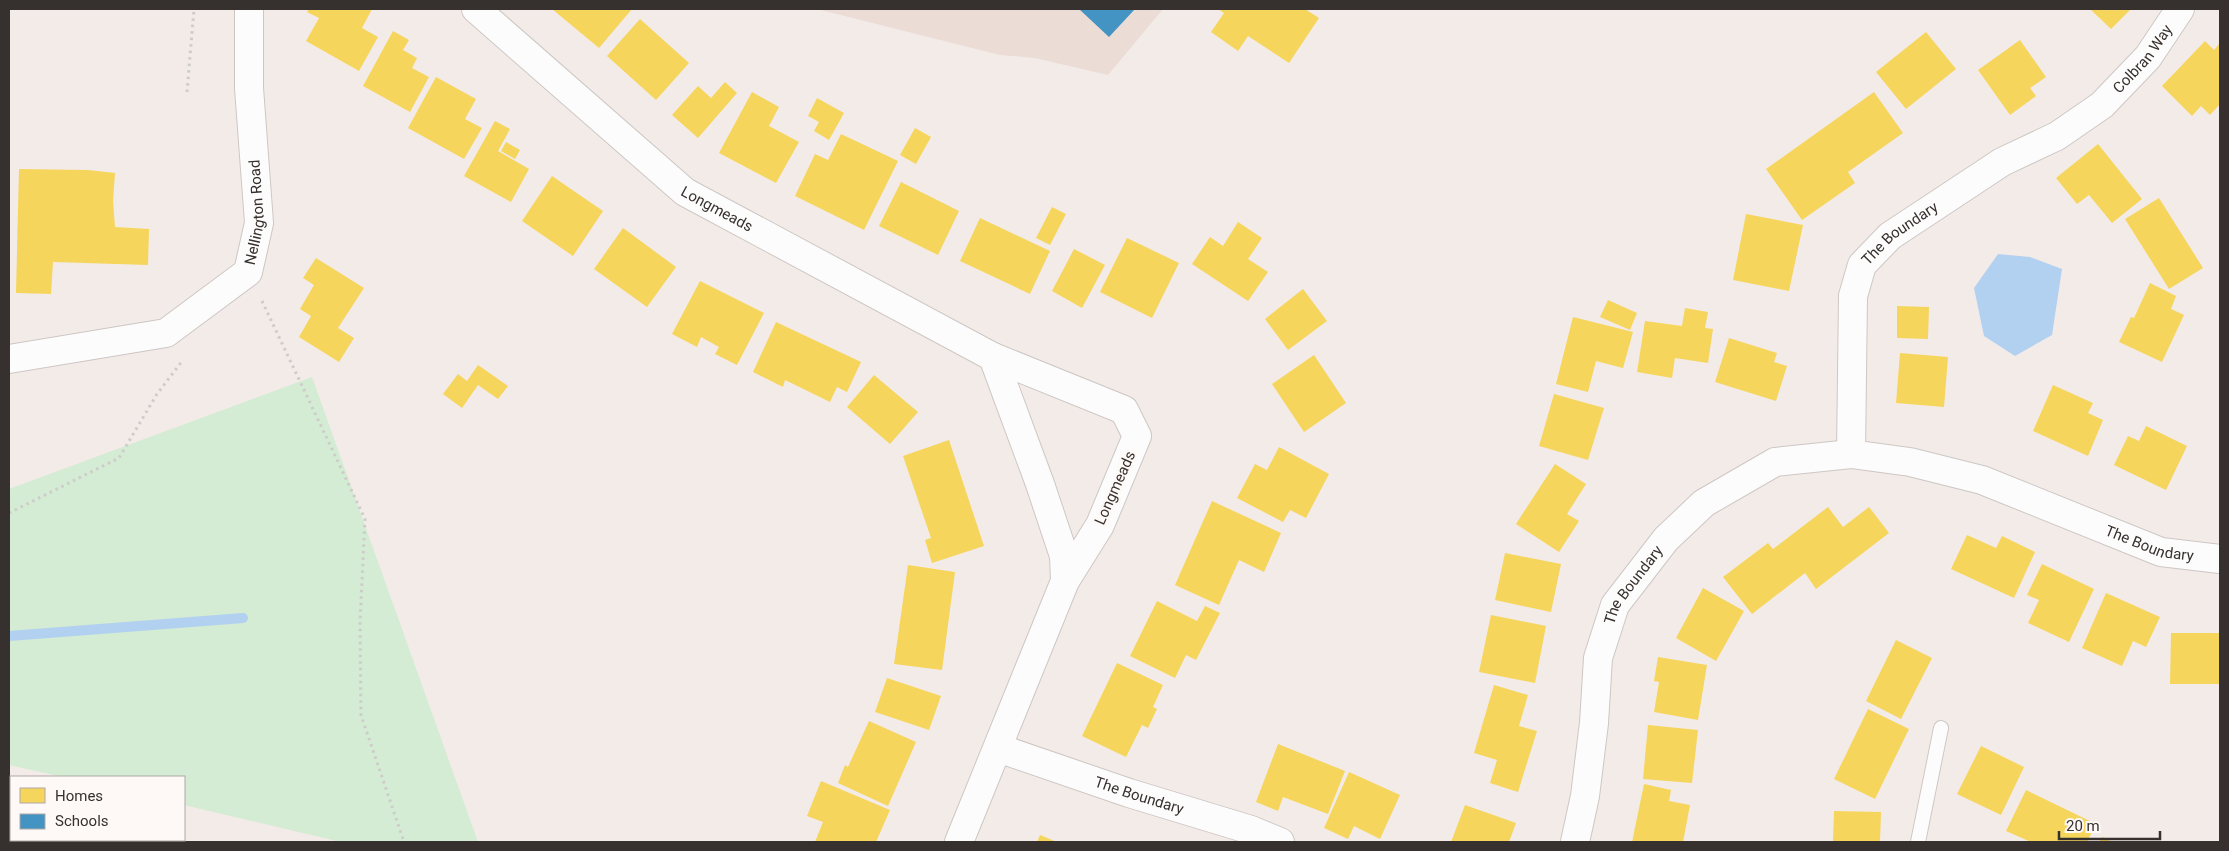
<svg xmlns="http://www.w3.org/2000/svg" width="2229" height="851" viewBox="0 0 2229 851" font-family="Roboto,sans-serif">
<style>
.built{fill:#ebdcd5}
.green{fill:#d3ecd3}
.water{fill:#b2d0f0}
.homes{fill:#f6d55c}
.schools{fill:#4393c3}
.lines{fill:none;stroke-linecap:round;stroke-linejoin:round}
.stream{stroke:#b2d0f0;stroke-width:10}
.lane-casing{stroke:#cdc7c4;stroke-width:16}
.street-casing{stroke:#cdc7c4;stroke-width:30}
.path{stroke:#ceccca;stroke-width:3;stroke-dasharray:2.5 4;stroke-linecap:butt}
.lane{stroke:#fdfcfc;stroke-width:14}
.street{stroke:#fdfcfc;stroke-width:28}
.labels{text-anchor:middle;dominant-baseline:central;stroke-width:5;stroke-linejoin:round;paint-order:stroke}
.street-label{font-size:15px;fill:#36302e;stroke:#fef8f6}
</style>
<rect width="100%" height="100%" fill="#f3ebe8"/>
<path class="built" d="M817,9H1163L1108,75L1035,58L1000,55Z"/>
<path class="green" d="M312,377L478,842H341L184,805V777H63L9,765V489Z"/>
<path class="water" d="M1998,254L2030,257L2062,269L2052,335L2015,356L1984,336L1974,288Z"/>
<path class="homes" d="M309,9H372L362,28L378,37L359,71L306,41L319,18L307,12Z
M552,9H632L599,48Z
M1218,9H1305L1319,18L1289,63L1248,36L1238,51L1211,32L1224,13Z
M2090,9H2131L2111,29Z
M640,19L689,63L656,100L607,56Z
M393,31L409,40L403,50L417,58L412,68L429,77L410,112L363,86Z
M1926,32L1956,69L1906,109L1876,72Z
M2020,40L2046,77L2030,88L2036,96L2010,115L1978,70Z
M2205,41L2214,50L2220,43V104L2210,115L2201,106L2192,116L2162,86Z
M436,77L476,99L465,119L482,128L464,159L408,128Z
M725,82L737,93L698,138L672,115L698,86L711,98Z
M752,92L779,107L769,126L799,142L776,183L719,153Z
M1874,92L1903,133L1848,172L1855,183L1802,220L1766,169Z
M817,98L844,113L829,140L814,131L819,122L808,116Z
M495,121L510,129L498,151L529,169L511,202L464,176Z
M915,128L931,137L916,164L900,155Z
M841,134L898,161L864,230L795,196L815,154L828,160Z
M506,142L520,150L515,159L501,151Z
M2098,144L2142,199L2112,223L2089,195L2077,204L2056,178Z
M19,169L88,170L115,173L113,201L115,227L149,229L148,265L53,262L51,294L16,293Z
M552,176L603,211L573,256L522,221Z
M901,182L959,211L938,255L879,226Z
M2159,198L2203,268L2169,289L2125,219Z
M1052,207L1066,214L1050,245L1036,238Z
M1746,214L1803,225L1789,291L1733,280Z
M980,218L1050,251L1030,294L960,261Z
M1238,222L1262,238L1248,259L1268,272L1248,301L1192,264L1210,237L1223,246Z
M623,228L676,267L647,307L594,269Z
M1127,238L1179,263L1152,318L1100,292Z
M1074,249L1105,265L1082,308L1052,291Z
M316,258L364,288L338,328L354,338L339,362L299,337L311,316L300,309L314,285L303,278Z
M700,281L764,313L737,365L715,354L719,347L701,337L697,347L672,334Z
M2150,283L2176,296L2171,309L2184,315L2162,362L2119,342L2131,317L2134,318Z
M1303,289L1327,321L1288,350L1265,319Z
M1608,300L1637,313L1630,330L1600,317Z
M1897,306L1929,307L1928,339L1897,338Z
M1685,308L1708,312L1705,328L1713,329L1708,363L1675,358L1672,378L1637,372L1645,321L1682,326Z
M1573,317L1633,332L1623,368L1596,361L1588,392L1556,384Z
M776,322L861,362L847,392L837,387L830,402L785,380L783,387L753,372Z
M1729,338L1777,353L1774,362L1787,366L1776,401L1715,382Z
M1900,353L1948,357L1944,407L1896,403Z
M1314,355L1346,403L1304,432L1272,384Z
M478,365L508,386L498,399L478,385L462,408L443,394L458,374L467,381Z
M874,375L918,412L890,444L847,407Z
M2053,385L2093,403L2088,413L2103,420L2088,456L2033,431Z
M1554,394L1604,408L1588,460L1539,446Z
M2146,426L2187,446L2166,490L2114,465L2128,436L2139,441Z
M949,440L984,546L932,563L925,540L931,538L903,456Z
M1279,447L1329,474L1306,518L1290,510L1283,522L1237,498L1255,464L1267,470Z
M1555,464L1586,484L1567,514L1579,521L1559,552L1516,524Z
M1212,501L1281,533L1264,572L1239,560L1219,605L1175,585Z
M1828,507L1843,527L1869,507L1889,533L1816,589L1805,573L1752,614L1723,577L1768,543L1773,549Z
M1967,535L1996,548L2002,536L2035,552L2014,598L1951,569Z
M1505,553L1561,564L1551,612L1495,600Z
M2042,564L2094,589L2069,642L2028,623L2039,600L2027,595Z
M908,565L955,572L942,670L894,664Z
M1703,588L1744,611L1716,661L1676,638Z
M2106,593L2160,617L2146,647L2133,641L2122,666L2082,648Z
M1157,601L1197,621L1205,606L1220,613L1196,660L1186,655L1175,678L1130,656Z
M1491,615L1546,626L1535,683L1479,672Z
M2171,633H2220V684H2170Z
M1896,640L1932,658L1901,719L1866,701Z
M1658,657L1707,665L1698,720L1654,712L1659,682L1654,681Z
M1117,663L1163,685L1153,707L1157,709L1148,728L1142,725L1126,757L1082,736Z
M887,678L941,696L929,730L875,712Z
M1494,685L1528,695L1519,726L1537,731L1518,792L1490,783L1497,760L1474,753Z
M1868,709L1909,729L1875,799L1834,779Z
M869,721L916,742L888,806L838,783L845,765L848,767Z
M1648,725L1698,730L1692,783L1643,779Z
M1278,744L1345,771L1328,814L1283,797L1278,811L1256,802Z
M1981,746L2024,767L2001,815L1957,794Z
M1349,772L1400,795L1380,839L1354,826L1348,839L1324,828Z
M821,781L890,810L876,842H815L823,822L807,816Z
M1644,784L1671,790L1669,801L1690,805L1683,842H1632Z
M2026,790L2096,824L2087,842H2031L2006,831Z
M1465,805L1516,823L1509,842H1451Z
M1834,811L1881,812L1880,842H1833Z
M1040,835L1057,842H1037Z
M2102,837L2113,842H2099Z"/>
<path class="schools" d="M1079,9H1135L1109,37Z"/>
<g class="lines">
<path class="stream" d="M9,636L243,618"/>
<defs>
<path id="lane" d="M1918,842L1941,728"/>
<g id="street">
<path id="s1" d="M476,9L685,192L993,357L1040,484L1064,556L1065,581L959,842"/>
<path d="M993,357L1124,410L1137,436L1100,525L1065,581"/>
<path id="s2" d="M9,359L166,333L248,272L259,223L249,88V9"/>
<path id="s3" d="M1851,454L1853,296L1862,265L1890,236L2002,162L2057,136L2102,105L2148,57L2180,9"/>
<path id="s4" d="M998,748L1129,793L1251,830L1280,842"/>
<path id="s5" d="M1575,842L1585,796L1594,723L1598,658L1615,605L1666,539L1704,503L1775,462L1851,454L1910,462L1982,480L2161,552L2220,559"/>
</g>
</defs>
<use href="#lane" class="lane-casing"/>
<use href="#street" class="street-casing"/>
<path class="path" d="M187,92L194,9
M262,301L365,519L360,623L361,715L404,842
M9,513L119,458L157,394L183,360"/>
<use href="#lane" class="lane"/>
<use href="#street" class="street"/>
</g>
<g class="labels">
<g class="street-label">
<text stroke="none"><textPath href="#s3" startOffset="542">Colbran Way</textPath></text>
<text stroke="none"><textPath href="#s1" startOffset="314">Longmeads</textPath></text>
<text stroke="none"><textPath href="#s2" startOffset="322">Nellington Road</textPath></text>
<text stroke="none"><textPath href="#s3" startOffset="240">The Boundary</textPath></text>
<text transform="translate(1115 488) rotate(-66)">Longmeads</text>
<text stroke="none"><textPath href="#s5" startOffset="849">The Boundary</textPath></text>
<text stroke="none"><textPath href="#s5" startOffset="268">The Boundary</textPath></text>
<text stroke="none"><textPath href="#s4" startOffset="149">The Boundary</textPath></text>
</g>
</g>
<rect width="2229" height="851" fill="none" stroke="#36302e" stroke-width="20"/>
<rect x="10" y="776" width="175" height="65" fill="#fef8f6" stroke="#aea8a6"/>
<rect x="20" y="788" width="25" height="15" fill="#f6d55c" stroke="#aea8a6"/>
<text x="55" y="801" font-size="15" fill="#36302e">Homes</text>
<rect x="20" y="814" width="25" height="15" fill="#4393c3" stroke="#aea8a6"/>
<text x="55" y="826" font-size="15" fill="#36302e">Schools</text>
<path d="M2059 831v8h101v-8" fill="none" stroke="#36302e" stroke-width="2.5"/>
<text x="2066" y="831" font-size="15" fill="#36302e" stroke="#fef8f6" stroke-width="4" paint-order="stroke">20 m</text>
</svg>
